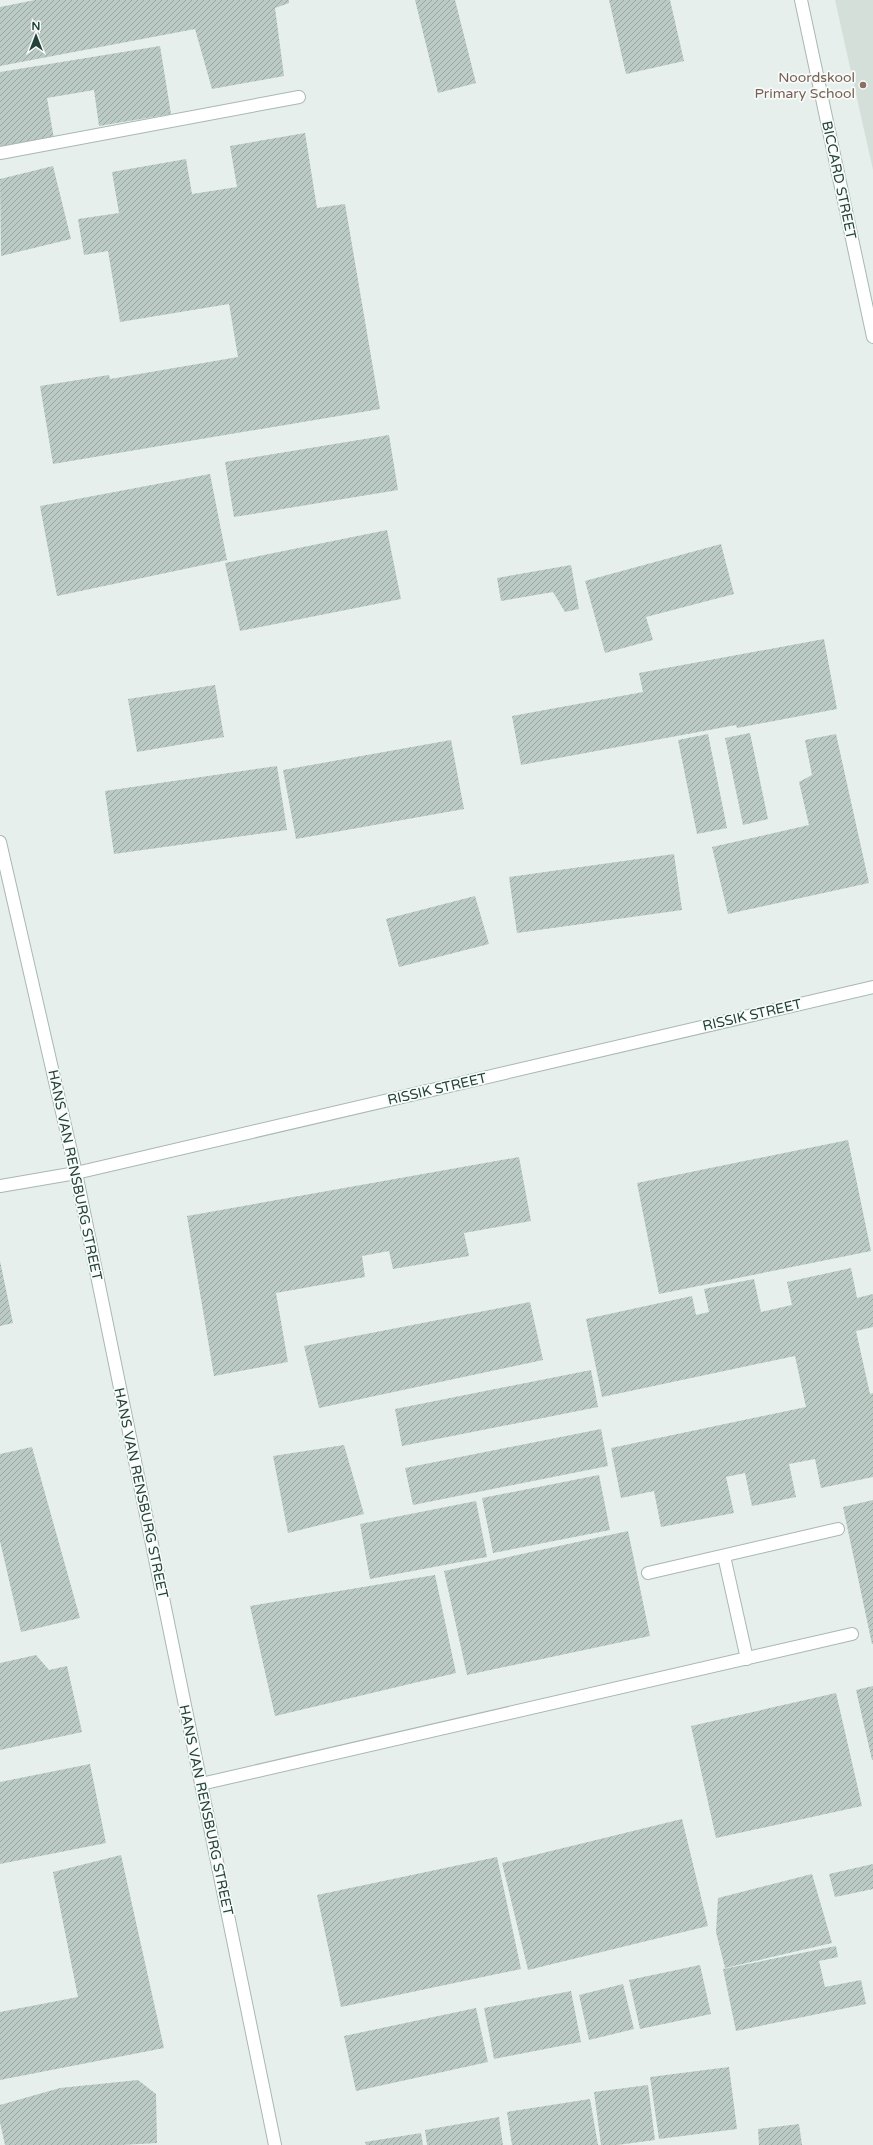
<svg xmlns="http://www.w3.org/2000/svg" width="873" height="2145" viewBox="0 0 873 2145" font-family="'Varela Round',sans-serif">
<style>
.built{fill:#d4dfda}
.building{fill:url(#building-hatch)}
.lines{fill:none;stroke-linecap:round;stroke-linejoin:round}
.service-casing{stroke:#a8b8b2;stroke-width:14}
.minor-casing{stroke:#a8b8b2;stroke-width:14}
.service{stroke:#fff;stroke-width:12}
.minor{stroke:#fff;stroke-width:12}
.education-dot{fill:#8d6e63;stroke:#f7fbf9;stroke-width:1.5}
.labels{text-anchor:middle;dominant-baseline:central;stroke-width:3.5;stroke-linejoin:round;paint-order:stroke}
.education-label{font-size:14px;fill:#785e54;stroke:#f7fbf9;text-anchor:end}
.street-label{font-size:14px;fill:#24423a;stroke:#f7fbf9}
</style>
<defs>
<pattern id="building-hatch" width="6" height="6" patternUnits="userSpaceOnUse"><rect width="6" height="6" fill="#bbcac4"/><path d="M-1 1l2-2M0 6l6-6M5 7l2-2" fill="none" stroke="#98a6a0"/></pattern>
</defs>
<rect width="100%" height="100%" fill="#e6efeb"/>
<path class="built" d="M835,0H873V170Z"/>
<path class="building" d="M35,0H289V3L275,8L284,76L212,89L195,29L0,66V7Z
M415,0H455L476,83L438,93Z
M609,0H670L684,61L626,74Z
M160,46L171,114L99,126L94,90L47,98L54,139L0,147V72Z
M305,133L317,208L345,204L380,409L53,464L40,386L109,375L110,379L238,357L229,304L120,322L108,251L84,255L78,219L119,213L112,172L186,159L192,194L237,187L230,146Z
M53,166L71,239L1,256L0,179Z
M389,435L398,490L234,517L225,462Z
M210,474L227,560L57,596L40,506Z
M387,530L401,599L240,631L225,563Z
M721,544L734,594L646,617L653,640L605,653L585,581Z
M571,565L579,609L565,612L553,592L501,601L497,578Z
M824,639L837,709L737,728L736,725L521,765L512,716L643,692L639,673Z
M215,685L224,737L137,752L128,699Z
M750,733L768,819L743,825L725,738Z
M708,734L727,828L697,834L678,740Z
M836,734L869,883L728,914L712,847L809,825L799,782L812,775L805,740Z
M451,740L464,809L296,839L283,770Z
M277,766L287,830L114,854L105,791Z
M674,854L682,910L517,933L509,877Z
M475,896L489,944L399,967L386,919Z
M848,1140L871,1251L659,1294L637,1183Z
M519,1157L531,1221L464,1233L469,1256L393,1269L389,1251L362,1256L365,1277L276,1293L288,1362L214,1376L187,1216Z
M0,1261L13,1323L0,1326Z
M851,1268L857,1298L873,1294V1327L856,1331L870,1394L873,1393V1477L821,1488L815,1459L789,1464L796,1497L752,1506L745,1473L726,1477L734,1513L661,1527L654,1491L621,1498L611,1448L806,1407L795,1356L602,1397L586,1319L692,1296L696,1315L709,1312L704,1289L754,1279L761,1312L792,1305L787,1282Z
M530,1302L543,1360L319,1408L304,1346Z
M591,1370L598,1407L402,1446L395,1409Z
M601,1429L608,1466L413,1505L405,1468Z
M344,1445L364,1514L288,1533L273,1456Z
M32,1447L80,1618L21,1632L0,1541V1454Z
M599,1475L610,1530L493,1553L482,1498Z
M873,1500V1644H872L843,1507Z
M476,1501L487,1557L370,1579L360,1524Z
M628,1531L650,1636L467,1675L444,1571Z
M435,1575L456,1673L275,1716L250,1606Z
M36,1655L49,1670L67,1666L82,1732L0,1750V1663Z
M873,1686V1760H872L856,1690Z
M836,1693L862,1806L716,1838L691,1726Z
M90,1764L106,1843L0,1864V1782Z
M682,1819L708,1926L528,1970L502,1863Z
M121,1855L164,2048L0,2080V2012L78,1997L53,1872Z
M497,1857L521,1969L341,2007L317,1895Z
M873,1864V1889L835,1897L829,1874Z
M812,1874L832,1943L725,1968L716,1932L718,1898Z
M836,1946L838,1957L819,1961L825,1987L861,1980L866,2004L736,2031L723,1969Z
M700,1965L711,2014L640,2029L629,1980Z
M623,1984L634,2029L589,2040L579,1995Z
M571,1991L581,2042L494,2059L484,2008Z
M476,2008L488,2062L356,2091L344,2036Z
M729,2067L737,2129L659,2139L650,2077Z
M138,2080L156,2094L157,2143L122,2145H5L0,2122V2105L60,2088Z
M648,2085L655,2140L617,2145H601L594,2092Z
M590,2099L598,2145H512L507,2112Z
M499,2117L503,2145H427L425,2130Z
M799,2124L802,2145H759L758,2129Z
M421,2133L423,2145H366L365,2142Z"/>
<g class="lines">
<defs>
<path id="service" d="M0,153L299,97
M724,1556L747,1659
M648,1573L838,1529
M201,1784L852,1634"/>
<path id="minor" d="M801,0L873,337
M0,842L76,1173L275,2145
M0,1186L76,1173L873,987"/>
</defs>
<use href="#service" class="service-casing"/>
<use href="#minor" class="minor-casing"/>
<use href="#service" class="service"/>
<use href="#minor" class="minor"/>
</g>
<circle class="education-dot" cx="863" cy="85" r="4"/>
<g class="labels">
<g class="education-label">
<text x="855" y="77">Noordskool<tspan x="855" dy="16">Primary School</tspan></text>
</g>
<g class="street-label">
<text transform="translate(839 180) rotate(78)">BICCARD STREET</text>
<text transform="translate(752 1015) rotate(-13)">RISSIK STREET</text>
<text transform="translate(437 1089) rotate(-13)">RISSIK STREET</text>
<text transform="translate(75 1175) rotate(78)">HANS VAN RENSBURG STREET</text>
<text transform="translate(141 1493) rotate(78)">HANS VAN RENSBURG STREET</text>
<text transform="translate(206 1810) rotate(78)">HANS VAN RENSBURG STREET</text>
</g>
</g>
<g transform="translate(36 36)" stroke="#f7fbf9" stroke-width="3" paint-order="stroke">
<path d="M0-3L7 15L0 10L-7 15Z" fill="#24423a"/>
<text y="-6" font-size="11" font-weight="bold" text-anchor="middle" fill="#24423a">N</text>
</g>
</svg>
